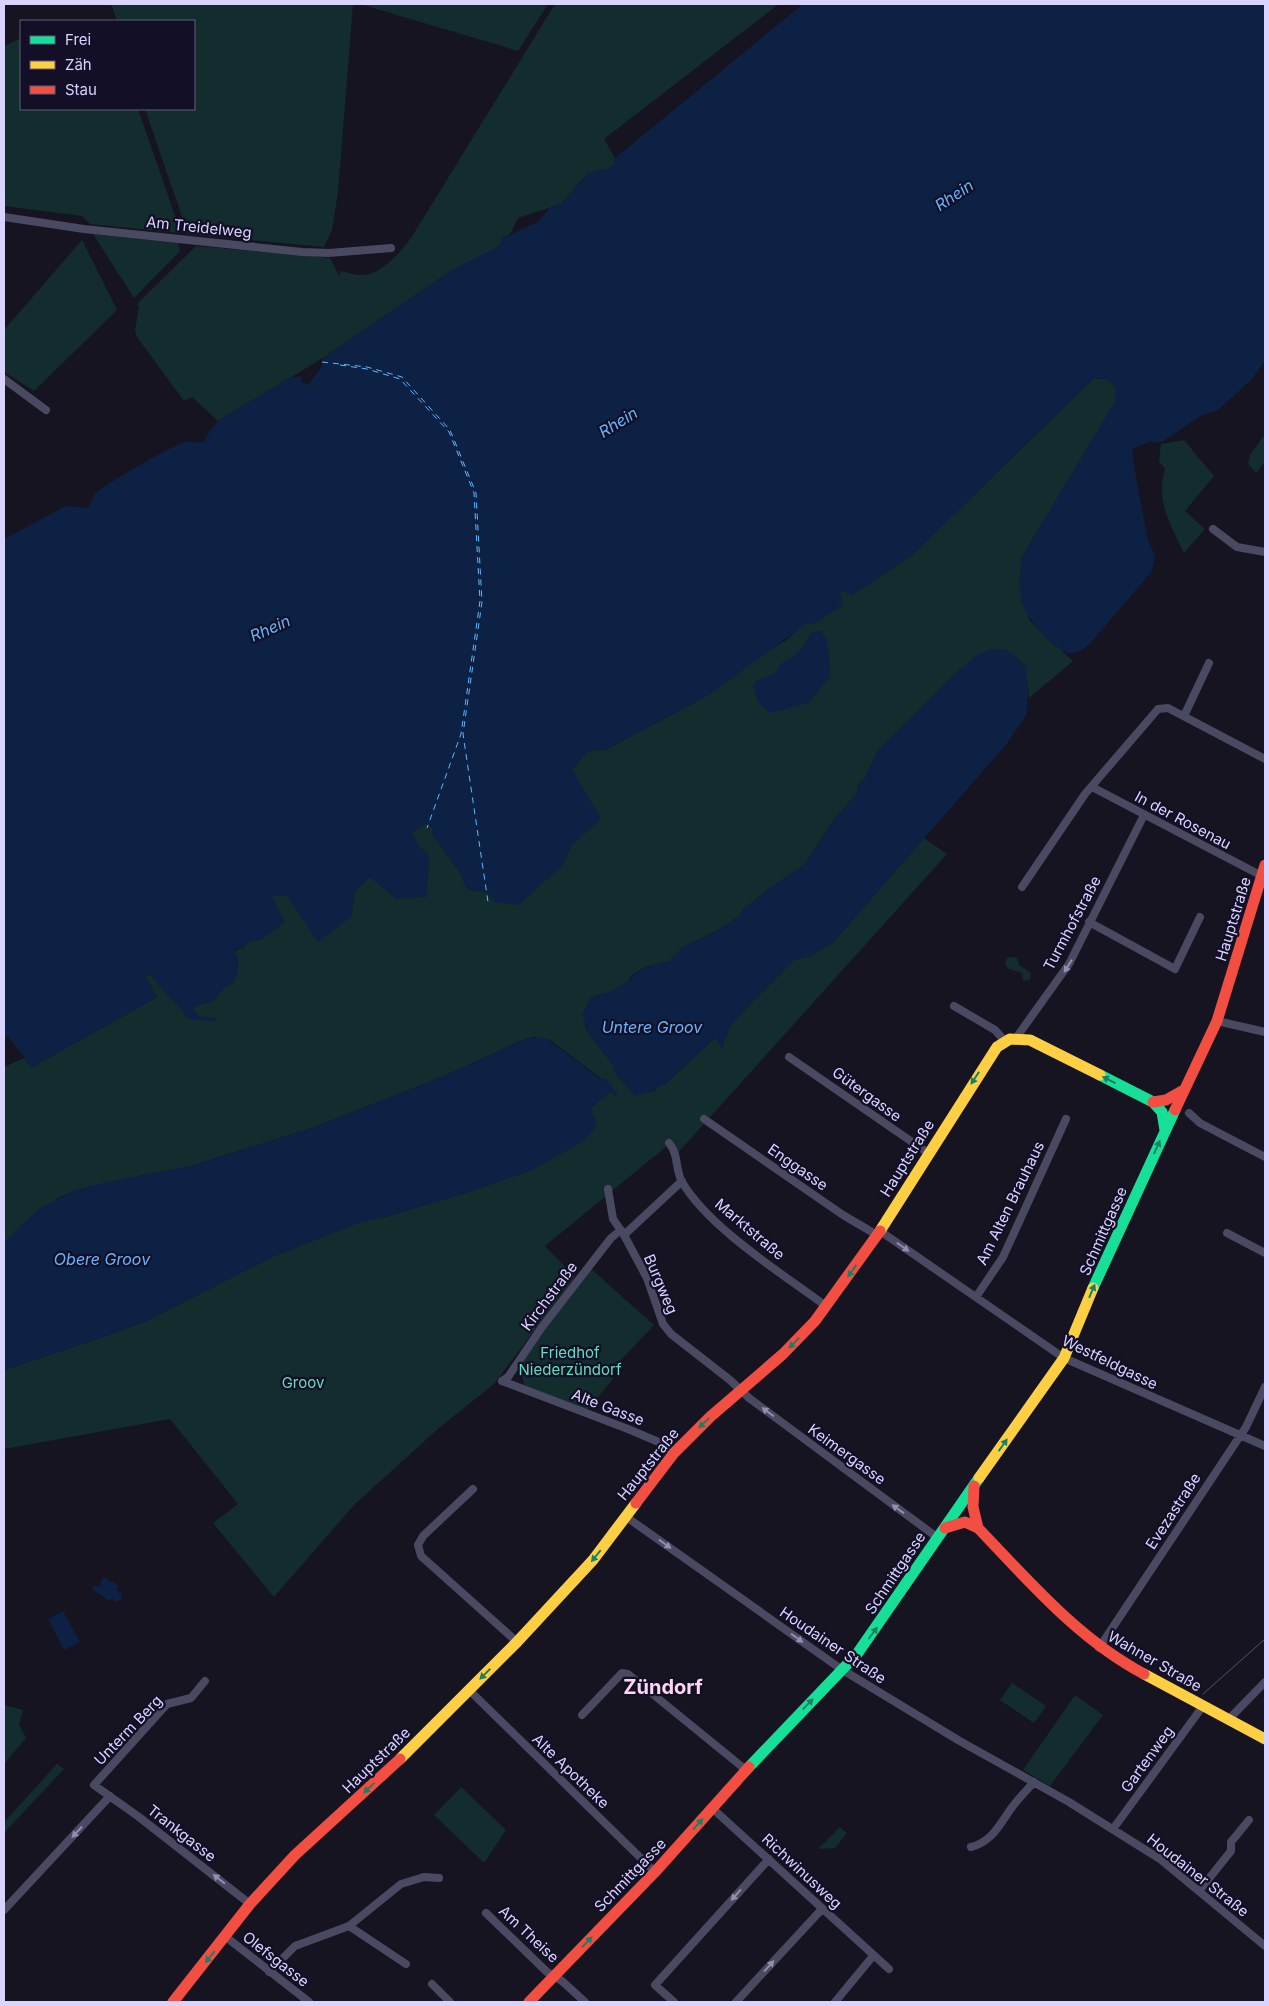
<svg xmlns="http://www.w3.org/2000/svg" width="1269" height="2006" viewBox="0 0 1269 2006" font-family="Inter,sans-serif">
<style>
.green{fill:#132c2d}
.water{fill:#0d2144}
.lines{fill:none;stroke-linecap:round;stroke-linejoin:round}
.ferry{stroke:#62b6ff;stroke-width:1;stroke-dasharray:6 5;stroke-linecap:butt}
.street{stroke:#4a4962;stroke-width:8}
.fast{stroke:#16e098;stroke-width:11}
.slow{stroke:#ffcf43;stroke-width:11}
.jam{stroke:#f24e42;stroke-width:11}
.tram{stroke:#43596b;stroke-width:1}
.oneway{fill:#928eb0}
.oneway2{fill:#158265}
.labels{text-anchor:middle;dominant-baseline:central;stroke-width:4.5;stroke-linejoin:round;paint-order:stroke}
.street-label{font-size:15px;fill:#d9d4ff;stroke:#130f26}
.park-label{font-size:15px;fill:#5fe0c0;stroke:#130f26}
.water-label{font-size:16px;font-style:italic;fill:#62b6ff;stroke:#130f26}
.district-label{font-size:20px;font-weight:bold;fill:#ffd6f0;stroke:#130f26}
</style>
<rect width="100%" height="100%" fill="#161421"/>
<path class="green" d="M111,4H353L338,192L332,230L324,247L188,234L145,109H194V21H117Z
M360,4H548L518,51Z
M555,4H779L604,139L615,158L614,164L607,169L588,173L561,204L518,218L510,234L501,239V244L496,248L452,270L323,358L218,421L192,397L184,401L137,337L135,330L139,307L137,304L196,246L330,258L339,276L341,271C347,272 354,275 361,275C381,276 400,252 411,238Z
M21,38V109H138L181,233L90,224L82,216L4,206V46Z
M93,234L178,243L180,251L134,298Z
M82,240L117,310L34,391L4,372V330Z
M1094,378L1107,379L1115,387L1117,400L1022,557L1029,620L1073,661L1029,698L1028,686L878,750L865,778L859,784L856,795L835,818L805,864L769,889L745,908L739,916L719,930L683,947L669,961L646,967L632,975L628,982L607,994L597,995L585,1026L588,1032L636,1095L655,1091L660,1085H664L716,1037L722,1048L730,1025L744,1010L794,960L810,956L833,942L924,838L947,854L675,1156L667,1146L545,1246L575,1277L494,1384L439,1428L354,1505L274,1597L213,1523L238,1504L170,1419L4,1449V1370L103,1337L146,1321L274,1256L360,1222L389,1216L468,1192L532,1170L591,1108L610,1091L603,1080L550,1040L533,1037L523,1040L442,1077L315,1127L191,1166L109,1182L74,1191L58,1198L4,1242V1067L24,1058L32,1067L157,997L145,976L150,974L190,1019H218L200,1017L193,1011L194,1006L213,1001L223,989L234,982V952L248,942L262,939L271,896H287L351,917L355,890L370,877L397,899L429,856L418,846L412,832L425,823L432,827V833L461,874L467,889L488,893L541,883L563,865L571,846L581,836L572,769L588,751L607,749L710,694L762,654L785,641L841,590L852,595L913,554Z
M1265,434V461L1256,473L1248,464L1250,455Z
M1184,440L1214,476L1185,511L1205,529L1184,553C1171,526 1155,500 1165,469L1159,461L1161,444Z
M1008,957L1017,958L1019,965L1031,973L1030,980L1023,981L1022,973L1007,968L1005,963Z
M591,1269L654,1325L609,1373L613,1379L587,1411L525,1388L519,1363Z
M1012,1683L1046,1706L1034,1723L1000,1700Z
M1075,1695L1103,1715L1050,1786L1023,1770Z
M4,1705L23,1710L19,1725L26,1738L4,1764Z
M57,1764L64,1769L4,1833V1822Z
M461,1787L506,1830L484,1863L434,1815Z
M840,1827L847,1833L835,1848L818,1849Z"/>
<path class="water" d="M803,4H1265V360L1252,379L1217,411L1202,415L1162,442L1155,443L1150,441L1133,449L1132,455L1148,541L1155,556L1152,571L1092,641C1086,648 1078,654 1069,653C1053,650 1026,617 1022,603C1018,588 1020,572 1022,557L1116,400L1115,387L1107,379L1094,378L913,554L852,595L841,590L842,605L816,623L806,624L710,694L607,749L588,751L572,769L601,819L571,846L563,865L519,905L495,902L488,893L467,889L461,874L432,833V827L425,823L412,832L418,846L429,856L427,897L397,899L370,877L355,890L351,917L318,942L287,896H272L285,922L262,939L248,942L243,949L237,948L234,952C242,961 238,972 234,982L223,989L213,1001L194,1006L193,1011L200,1017L219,1019L212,1021L190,1019L149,974L145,976L157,997L32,1067L8,1036L4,1037V539L66,506L88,508C91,504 92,498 95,494C107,483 166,449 182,443C191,440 197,444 204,442L209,432L218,421L291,377H302L301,382L308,385L322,367L323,358L452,270L496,248L501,244V239L538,222L549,208L561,204L588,173L607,169L614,164L615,158Z
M815,631H821L827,641L830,665L829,678L808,703L770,713L758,702L753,686L756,681L775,673L782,663L795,655L805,644L810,634Z
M991,649L1007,650L1018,658L1025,666L1028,686L1027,714L1005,746L833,942L810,956L794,960L730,1025L722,1049L716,1037L664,1085H660C652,1095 645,1092 635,1096L614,1072L613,1065L588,1032L582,1014L591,997L607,993L628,982L634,974L646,967L669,961L683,947L719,930L739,916L745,908L769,889L805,864L835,818L856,795L859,784L865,778L878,750L959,670L977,655Z
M528,1038H544L549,1040L599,1078L606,1079L618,1094L616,1096L610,1091L591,1108L597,1126L582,1142L532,1170L468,1192L389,1216L360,1222L274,1256L146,1321L103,1337L4,1370V1242L40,1208L74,1191L109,1182L191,1166L315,1127L442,1077Z
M104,1577L119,1586L116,1591L122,1593L121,1599L116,1602L112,1598L110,1601L93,1590V1586H99Z
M63,1611L80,1642L64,1650L48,1619Z"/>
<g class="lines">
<path class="ferry" d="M322,362L367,367L402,377L450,430L476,493L482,602L463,734L488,902
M340,365L367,369L400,379L449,432L474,493L480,601L461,734L427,828"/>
<path class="street" d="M4,217L84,229L302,252L329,253L391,248
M4,379L46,410
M1213,529L1237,547L1265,552
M1184,716L1209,663
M1092,787L1262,876
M1022,887L1085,794L1158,709L1168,708L1265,759
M1089,922L1175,969L1200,917
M954,1006L995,1030L1005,1041
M1217,1021L1265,1032
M1016,1038L1069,964L1144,815
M789,1057L928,1153
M1189,1113L1200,1123L1265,1157
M704,1119L843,1215L877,1235
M669,1143C679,1155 675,1169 682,1182C710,1229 783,1274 827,1307
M608,1189L613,1219L624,1235L647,1278L663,1324L671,1334L730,1380L749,1398L938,1538
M880,1231L1064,1358L1265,1446
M1227,1233L1265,1253
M624,1235L682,1181
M976,1297L1003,1257L1066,1119
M502,1381L508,1377L542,1327L611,1238L621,1230
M502,1381L628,1429L661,1443L674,1453
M473,1489L423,1536L418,1545L421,1556L517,1642
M625,1516L841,1669L958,1740L1069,1802L1160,1859L1265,1946
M1099,1648L1246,1427L1265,1387
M205,1681L191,1698L167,1704L94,1785L139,1817L250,1904
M469,1690L655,1872
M582,1715L622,1673L628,1674L746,1770
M1228,1720L1265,1682
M712,1808L889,1969
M1113,1829L1203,1706
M971,1847C991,1842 999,1826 1010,1810C1017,1800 1026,1791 1034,1782
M1199,1891L1231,1851V1842L1249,1820
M4,1910L110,1796
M486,1913L547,1972L562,1981L585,2002
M349,1926L406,1964
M226,1937L309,2002
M269,1972L295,1946L349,1926L401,1884L424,1877L439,1878
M432,1984L450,2002
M674,2002L655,1985L769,1859
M736,2002L822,1909
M835,2002L873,1956"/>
<path class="fast" d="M1100,1075L1153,1102L1162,1112L1165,1130
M1093,1288L1175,1110
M749,1767L857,1654L979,1478"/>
<path class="slow" d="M880,1231L997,1047L1010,1039L1030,1040L1100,1075
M979,1478L1064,1358L1093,1288
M1144,1674L1265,1739
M400,1759L517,1642L593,1560L636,1503"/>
<path class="jam" d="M1153,1102L1166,1100L1182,1091
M1175,1110L1217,1021L1265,865
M974,1486L973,1507L978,1528
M636,1503L674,1453L710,1417L783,1354L815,1321L880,1231
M945,1528L965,1522L978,1528C1029,1581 1078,1639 1144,1674
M173,2002L250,1904L295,1855L400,1759
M529,2002L655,1872L749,1767"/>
<path class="tram" d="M1203,1694L1265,1639"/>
</g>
<defs><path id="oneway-solid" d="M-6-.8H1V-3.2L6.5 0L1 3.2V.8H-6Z" transform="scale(1.25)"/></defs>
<g class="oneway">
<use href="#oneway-solid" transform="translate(1068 966) rotate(122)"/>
<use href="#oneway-solid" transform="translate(903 1247) rotate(35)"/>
<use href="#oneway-solid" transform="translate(768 1412) rotate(-143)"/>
<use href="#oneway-solid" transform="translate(898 1509) rotate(-144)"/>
<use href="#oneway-solid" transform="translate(665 1544) rotate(36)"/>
<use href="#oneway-solid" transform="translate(797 1638) rotate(36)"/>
<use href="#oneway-solid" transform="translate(77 1832) rotate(133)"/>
<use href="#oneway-solid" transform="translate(219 1879) rotate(-142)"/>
<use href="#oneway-solid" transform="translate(736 1895) rotate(132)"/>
<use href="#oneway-solid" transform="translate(769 1966) rotate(-48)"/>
</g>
<g class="oneway2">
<use href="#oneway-solid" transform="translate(975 1078) rotate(123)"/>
<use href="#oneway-solid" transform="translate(1109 1080) rotate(-153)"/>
<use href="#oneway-solid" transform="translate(1157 1147) rotate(-66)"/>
<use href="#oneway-solid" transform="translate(852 1271) rotate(125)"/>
<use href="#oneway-solid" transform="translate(1092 1291) rotate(-67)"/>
<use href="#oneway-solid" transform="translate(794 1343) rotate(134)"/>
<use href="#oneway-solid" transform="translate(704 1423) rotate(137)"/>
<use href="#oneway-solid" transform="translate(1003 1445) rotate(-55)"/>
<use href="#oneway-solid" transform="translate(596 1556) rotate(129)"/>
<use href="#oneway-solid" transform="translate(873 1633) rotate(-53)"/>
<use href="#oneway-solid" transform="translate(485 1674) rotate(135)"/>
<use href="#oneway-solid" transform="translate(808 1704) rotate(-46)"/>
<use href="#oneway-solid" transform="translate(369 1788) rotate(137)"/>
<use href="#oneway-solid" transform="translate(698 1824) rotate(-48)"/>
<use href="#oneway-solid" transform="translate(587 1942) rotate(-46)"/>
<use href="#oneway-solid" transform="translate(210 1957) rotate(129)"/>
</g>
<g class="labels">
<g class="street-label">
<text transform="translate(199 227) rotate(6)">Am Treidelweg</text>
<text transform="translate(1183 820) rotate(28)">In der Rosenau</text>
<text transform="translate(1233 919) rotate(-73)">Hauptstraße</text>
<text transform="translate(1072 923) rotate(-62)">Turmhofstraße</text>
<text transform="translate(867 1094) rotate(36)">Gütergasse</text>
<text transform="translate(907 1158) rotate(-58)">Hauptstraße</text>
<text transform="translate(798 1167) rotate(35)">Enggasse</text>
<text transform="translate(1010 1203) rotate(-64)">Am Alten Brauhaus</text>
<text transform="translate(750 1229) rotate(40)">Marktstraße</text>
<text transform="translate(1103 1231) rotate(-66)">Schmittgasse</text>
<text transform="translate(661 1284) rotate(67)">Burgweg</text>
<text transform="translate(549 1296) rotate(-53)">Kirchstraße</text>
<text transform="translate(1110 1362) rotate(26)">Westfeldgasse</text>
<text transform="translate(608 1407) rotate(21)">Alte Gasse</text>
<text transform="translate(847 1454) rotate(36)">Keimergasse</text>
<text transform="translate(648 1464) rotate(-51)">Hauptstraße</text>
<text transform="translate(1173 1511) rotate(-57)">Evezastraße</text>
<text transform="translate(895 1573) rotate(-56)">Schmittgasse</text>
<text transform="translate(833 1645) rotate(34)">Houdainer Straße</text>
<text transform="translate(1155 1661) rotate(30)">Wahner Straße</text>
<text transform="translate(128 1730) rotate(-46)">Unterm Berg</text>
<text transform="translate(1147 1759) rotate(-54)">Gartenweg</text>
<text transform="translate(376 1760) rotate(-44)">Hauptstraße</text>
<text transform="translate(571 1771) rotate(44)">Alte Apotheke</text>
<text transform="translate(182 1833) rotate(38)">Trankgasse</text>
<text transform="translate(802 1871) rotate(43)">Richwinusweg</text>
<text transform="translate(630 1875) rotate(-46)">Schmittgasse</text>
<text transform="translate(1198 1875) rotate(38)">Houdainer Straße</text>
<text transform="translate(529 1934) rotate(43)">Am Theise</text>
<text transform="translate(276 1959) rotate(38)">Olefsgasse</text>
</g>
<g class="park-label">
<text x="570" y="1352">Friedhof<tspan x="570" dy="17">Niederzündorf</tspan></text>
<text x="303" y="1382">Groov</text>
</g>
<g class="water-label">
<text transform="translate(954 195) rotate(-34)">Rhein</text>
<text transform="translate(618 422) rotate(-32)">Rhein</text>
<text transform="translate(270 628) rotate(-24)">Rhein</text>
<text x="652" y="1027">Untere Groov</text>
<text x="102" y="1259">Obere Groov</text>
</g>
<g class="district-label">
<text x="663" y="1687">Zündorf</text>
</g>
</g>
<rect width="1269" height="2006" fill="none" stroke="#d9d4ff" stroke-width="10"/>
<rect x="20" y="20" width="175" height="90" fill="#130f26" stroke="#625e7d"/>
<rect x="30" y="36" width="25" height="8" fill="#16e098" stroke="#625e7d"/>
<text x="65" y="45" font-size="15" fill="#d9d4ff">Frei</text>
<rect x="30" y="61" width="25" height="8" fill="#ffcf43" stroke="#625e7d"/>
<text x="65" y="70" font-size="15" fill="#d9d4ff">Zäh</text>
<rect x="30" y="86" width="25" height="8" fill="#f24e42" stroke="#625e7d"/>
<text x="65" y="95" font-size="15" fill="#d9d4ff">Stau</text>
</svg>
